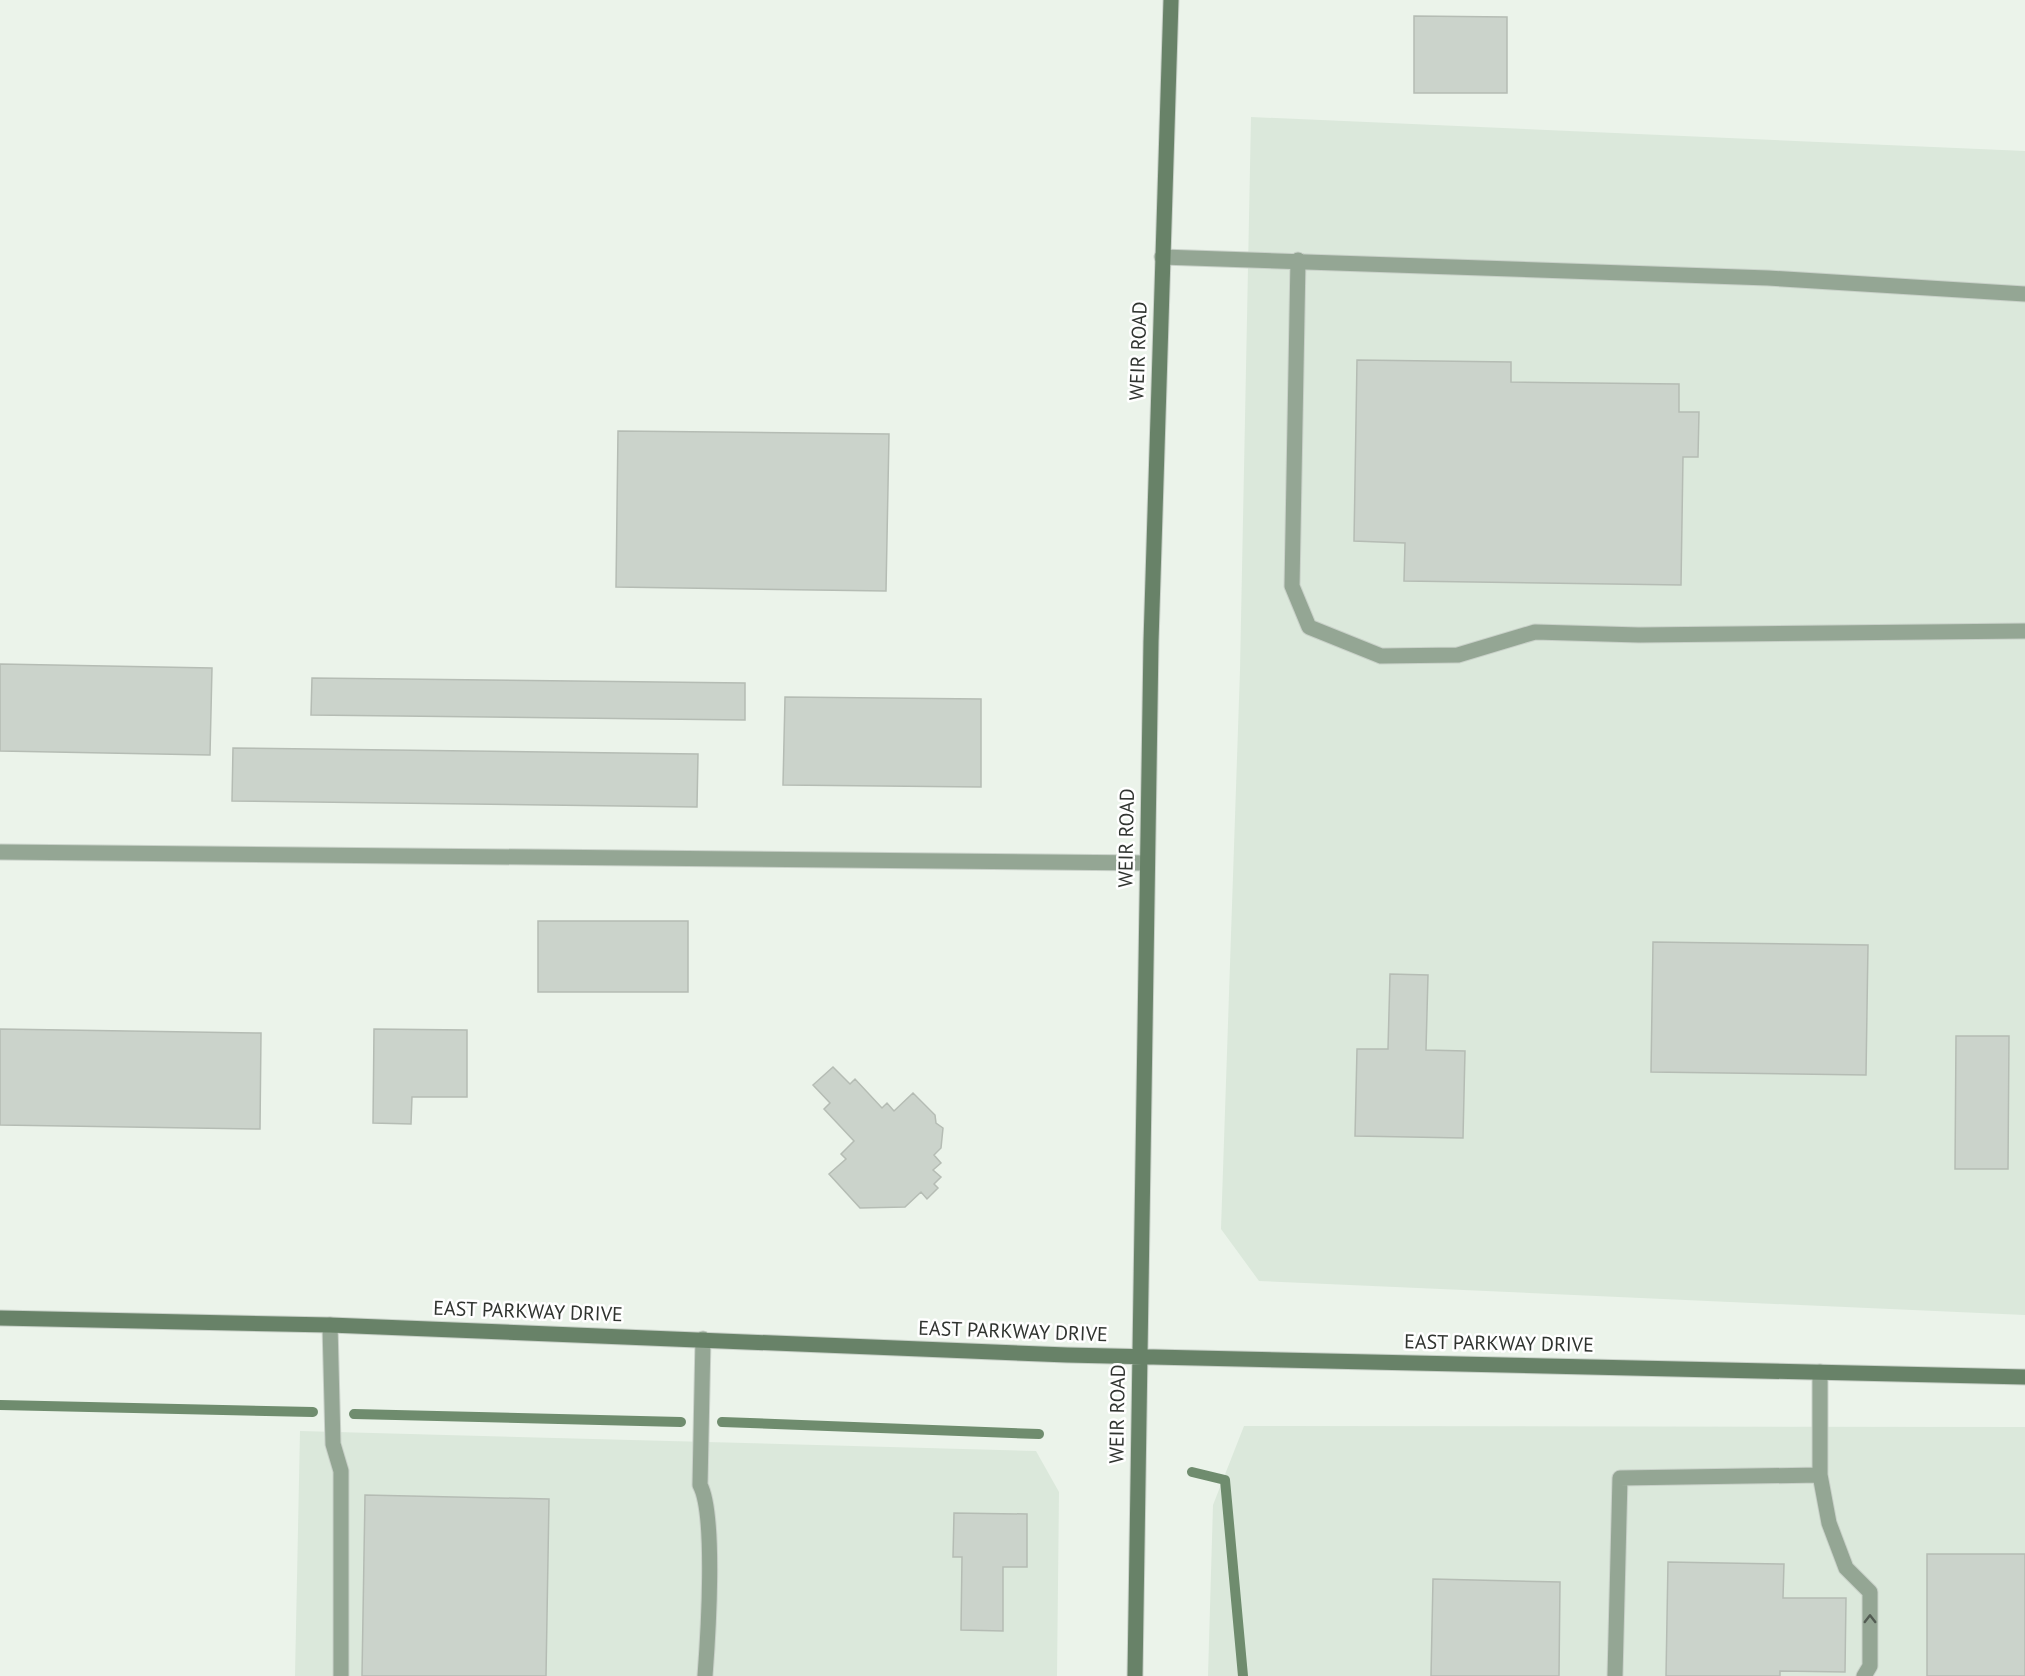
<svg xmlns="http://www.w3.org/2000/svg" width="2025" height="1676" viewBox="0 0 2025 1676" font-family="'PT Sans',sans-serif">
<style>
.built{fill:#dbe8db}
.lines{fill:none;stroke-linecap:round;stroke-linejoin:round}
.stream{stroke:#6f8c6e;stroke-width:10}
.building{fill:#cbd3cb;stroke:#b5bcb4;stroke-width:1.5}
.service-casing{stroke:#c9d1c9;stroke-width:17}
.secondary-casing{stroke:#c9d1c9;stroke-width:17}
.service{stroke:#94a694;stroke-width:15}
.secondary{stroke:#688268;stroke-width:15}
.oneway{stroke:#535c53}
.labels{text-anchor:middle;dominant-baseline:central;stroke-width:5;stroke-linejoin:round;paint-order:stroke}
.street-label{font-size:20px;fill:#303430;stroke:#fff}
</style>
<rect width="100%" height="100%" fill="#ebf3ea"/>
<path class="built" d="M1251,117L2025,151V1315L1259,1281L1221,1229L1240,670Z
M1244,1426L2025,1427V1676H1208L1213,1505Z
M300,1431L1036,1451L1059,1492L1057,1676H295Z"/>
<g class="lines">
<path class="stream" d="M0,1405L313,1412
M354,1414L681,1422
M722,1422L1039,1434
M1192,1472L1225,1480L1243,1676"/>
</g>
<path class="building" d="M1414,16L1507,17V93H1414Z
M1357,360L1511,362V382L1679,384V412H1699L1698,457H1683L1681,585L1404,581L1405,543L1354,541Z
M618,431L889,434L886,591L616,587Z
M0,664L212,668L210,755L0,751Z
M312,678L745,683V720L311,715Z
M785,697L981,699V787L783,785Z
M233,748L698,754L697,807L232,801Z
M538,921H688V992H538Z
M1653,942L1868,945L1866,1075L1651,1072Z
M1390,974L1428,975L1426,1050L1465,1051L1463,1138L1355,1136L1357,1049H1388Z
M0,1029L261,1033L260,1129L0,1125Z
M374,1029L467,1030V1097H412L411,1124L373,1123Z
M1956,1036H2009L2008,1169H1955Z
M833,1067L850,1084L855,1079L882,1108L887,1103L894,1111L913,1093L935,1115L936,1123L943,1128L941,1148L934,1155L941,1163L933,1170L941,1177L934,1184L938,1188L927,1199L921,1192L905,1207L860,1208L829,1174L846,1159L841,1154L854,1141L824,1109L830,1103L813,1085Z
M365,1495L549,1499L546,1676H362Z
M954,1513L1027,1514V1567H1003V1631L961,1630L962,1557H953Z
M1927,1554H2025V1676H1927Z
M1668,1562L1784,1564L1783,1598H1846L1845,1672L1780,1671V1676H1666Z
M1433,1579L1560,1582L1559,1676H1431Z"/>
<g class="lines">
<defs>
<path id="service" d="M1162,257L1768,278L2025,294
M1298,260L1292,586L1309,627L1381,656L1458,655L1535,632L1639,635L2025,631
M0,852L1147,863
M330,1325L333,1444L341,1471V1676
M703,1339L700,1485C716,1515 708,1637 705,1676
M1820,1475L1829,1523L1846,1568L1870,1592V1666L1864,1676
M1615,1676L1620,1478L1820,1475V1372"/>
<path id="secondary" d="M0,1318L330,1325L1067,1355L2025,1377
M1135,1676L1151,642L1171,0"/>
</defs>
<use href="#service" class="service-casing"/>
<use href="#secondary" class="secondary-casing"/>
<use href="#service" class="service"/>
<use href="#secondary" class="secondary"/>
</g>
<defs><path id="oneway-chevron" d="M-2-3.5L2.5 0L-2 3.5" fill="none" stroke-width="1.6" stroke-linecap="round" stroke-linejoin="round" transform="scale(1.5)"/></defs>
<use class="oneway" href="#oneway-chevron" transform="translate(1870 1619) rotate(-90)"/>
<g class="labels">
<g class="street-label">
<text transform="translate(1138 351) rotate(-88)">WEIR ROAD</text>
<text transform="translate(1126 838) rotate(-89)">WEIR ROAD</text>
<text transform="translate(528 1311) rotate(2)">EAST PARKWAY DRIVE</text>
<text transform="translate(1013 1331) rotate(2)">EAST PARKWAY DRIVE</text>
<text transform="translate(1499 1343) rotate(1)">EAST PARKWAY DRIVE</text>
<text transform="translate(1117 1414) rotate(-89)">WEIR ROAD</text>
</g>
</g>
</svg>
